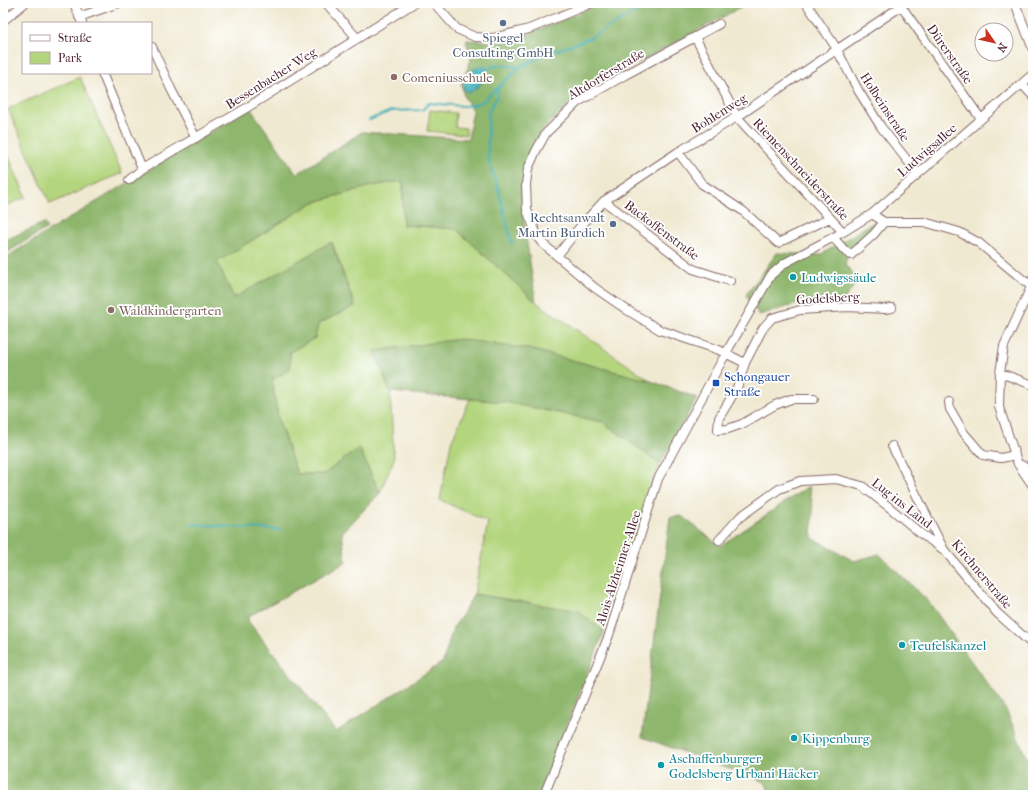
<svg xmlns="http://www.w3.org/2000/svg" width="1036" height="798" viewBox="0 0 1036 798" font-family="'IM FELL French Canon',serif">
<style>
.green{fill:#b3d57d;stroke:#7e7a54}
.forest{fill:#8eb66c;stroke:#6c6a4c}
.water{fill:#3fb0b9;stroke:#446872}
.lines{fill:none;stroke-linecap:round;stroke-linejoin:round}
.stream{stroke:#3fb0b9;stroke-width:2}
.minor-casing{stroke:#846665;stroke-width:10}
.minor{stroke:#fff;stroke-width:8}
.service-dot{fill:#5c6f8a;stroke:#fff;stroke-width:1.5}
.education-dot{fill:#8d6e63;stroke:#fff;stroke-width:1.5}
.culture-dot{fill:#0f9aa8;stroke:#fff;stroke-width:1.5}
.transit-dot{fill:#1a4fb4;stroke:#fff;stroke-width:1.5}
.labels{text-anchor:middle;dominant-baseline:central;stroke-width:3.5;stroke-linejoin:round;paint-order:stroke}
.service-label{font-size:13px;fill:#4e5e75;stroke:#fff}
.street-label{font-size:13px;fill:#4a1f2b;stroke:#fff}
.education-label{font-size:13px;fill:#785e54;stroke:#fff;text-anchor:start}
.culture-label{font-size:13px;fill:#0d838f;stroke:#fff;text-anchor:start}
.transit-label{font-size:13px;fill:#164399;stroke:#fff;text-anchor:start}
</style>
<rect width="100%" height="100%" fill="#fff"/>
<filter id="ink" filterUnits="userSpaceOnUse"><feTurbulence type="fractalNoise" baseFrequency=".025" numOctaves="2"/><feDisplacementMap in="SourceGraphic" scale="8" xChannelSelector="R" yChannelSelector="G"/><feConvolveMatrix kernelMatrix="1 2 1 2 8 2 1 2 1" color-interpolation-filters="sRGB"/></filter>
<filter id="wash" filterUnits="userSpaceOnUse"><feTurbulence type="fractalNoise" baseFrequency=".012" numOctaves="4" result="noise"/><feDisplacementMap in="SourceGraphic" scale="16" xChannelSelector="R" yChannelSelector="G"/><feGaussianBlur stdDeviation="0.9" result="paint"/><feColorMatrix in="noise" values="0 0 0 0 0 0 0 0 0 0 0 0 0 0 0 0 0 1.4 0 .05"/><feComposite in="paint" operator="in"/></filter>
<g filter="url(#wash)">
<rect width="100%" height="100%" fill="#f0e9d1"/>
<path class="green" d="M80,77L122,173L50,204L8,109Z
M430,110L456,113L455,127L466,128V135L427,131Z
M3,144L26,197L3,207Z
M403,181V225L456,229L536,302L651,381L529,349L375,351L390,392L394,459L380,493L359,448L324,474H297L279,422L271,380L289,369L290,352L315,338L318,324L355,306L332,242L234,299L217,262L312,203L371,186Z
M470,399L505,402L603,422L660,464L654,478L604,632L578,611L474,594L488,522L440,500L451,442Z"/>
<path class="forest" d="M603,3H749L628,68L573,100L543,130L527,159L521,204L536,302L456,229L403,225V181L371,186L312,203L217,262L234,298L331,242L355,306L318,324L315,338L290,352V369L272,380L279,422L297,474H324L359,448L380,493L342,533L346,562L249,616L248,621L336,732L443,662L453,628L463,614L474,594L578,611L604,632L539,795H3V259L250,108L297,174L362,132L468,139L473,110L464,97L461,83L471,60L466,40L503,42L526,35Z
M874,222L878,226L847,256L845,265L859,279L843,301L801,303L759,315L746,295L777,253L820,255Z
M44,223L47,228L3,255V241Z
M459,339L529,349L651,381L697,398L660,464L603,422L505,402L390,392L375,351Z
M809,486L813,508L812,538L854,561L879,554L928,601L1006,710L1033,773V795H771L765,782L642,737L670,517L681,516L683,517L720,546Z"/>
<path class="water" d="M482,65L487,69C486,81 479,87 469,93L464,90C462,78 471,70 482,65Z"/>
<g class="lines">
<path class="stream" d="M487,69L497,65L519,67
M498,89L497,96L488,113V159L499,191L512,244
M369,120L391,111L422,110L429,103L463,106L474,105L485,100L491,93L498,88L520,67L544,55L590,38L652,3
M190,524L280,530"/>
</g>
</g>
<g filter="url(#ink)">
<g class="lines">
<defs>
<path id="minor" d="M74,3L82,23
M326,3L357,38
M434,3L457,29L475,37L493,38L529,29L592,3
M806,3L835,46L858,90L881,127L918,174
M899,3L981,119
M1015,3L1033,49
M79,17L119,3
M3,21L25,3
M719,24L625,75L578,102L546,133L536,151L528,169L526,184L527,210L538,238L543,244L595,288L627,310L660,330L719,350L745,363
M695,37L737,117L843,232
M152,47L171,89L196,138
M102,73L142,169
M1022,84L1033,96
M678,152L702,184L743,211L778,243L830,218
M129,180L142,169L248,107L414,3
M604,201L693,269L730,281
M872,214L884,222H924L959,232L979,243L1033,288
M833,238C841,244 841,250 851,255L874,234L884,222
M557,256L579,228L604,201L678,152L737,117L906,3
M1033,278L1031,287L1004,346L1000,373L999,407L1018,464L1033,486
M1000,373L1033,385
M814,399H791L775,405L742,424L728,429L718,430L719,418L737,388L745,363L763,328L772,318L800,310L848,307L885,309L892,308
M949,402L950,409L964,433L983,455L1001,458L1015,455
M892,446L944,550L997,613L1033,645
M1018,464L1033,469
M719,540L740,517L779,489L800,481L836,479L862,486L889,507L920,533L944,550
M544,795L609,635L658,479L726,353L771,275L785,263L843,232L872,214L1033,74"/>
</defs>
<use href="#minor" class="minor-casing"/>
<use href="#minor" class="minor"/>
</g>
</g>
<g class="service-dot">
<circle cx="503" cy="23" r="4"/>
<circle cx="613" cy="224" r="4"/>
</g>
<g class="education-dot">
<circle cx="394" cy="77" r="4"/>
<circle cx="111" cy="310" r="4"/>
</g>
<g class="culture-dot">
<circle cx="793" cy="277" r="4"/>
<circle cx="902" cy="645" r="4"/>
<circle cx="794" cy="738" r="4"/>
<circle cx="661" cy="765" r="4"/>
</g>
<rect class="transit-dot" x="712" y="379" width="8" height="8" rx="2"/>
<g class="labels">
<g class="service-label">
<text x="503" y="37">Spiegel<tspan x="503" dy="15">Consulting GmbH</tspan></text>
<text x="605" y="217" text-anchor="end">Rechtsanwalt<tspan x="605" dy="15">Martin Burdich</tspan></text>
</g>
<g class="street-label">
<text transform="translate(950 54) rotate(55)">Dürerstraße</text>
<text transform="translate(606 74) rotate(-31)">Altdorferstraße</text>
<text transform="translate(271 78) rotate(-32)">Bessenbacher Weg</text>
<text transform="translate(885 107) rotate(57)">Holbeinstraße</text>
<text transform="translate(719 113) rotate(-32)">Bohlenweg</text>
<text transform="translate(927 150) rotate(-41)">Ludwigsallee</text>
<text transform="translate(801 169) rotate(47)">Riemenschneiderstraße</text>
<text transform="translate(662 230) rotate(37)">Backoffenstraße</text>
<text transform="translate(828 298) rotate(-3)">Godelsberg</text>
<text transform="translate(902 503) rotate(38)">Lug ins Land</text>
<text transform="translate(618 568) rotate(-72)">Alois-Alzheimer-Allee</text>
<text transform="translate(982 574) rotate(50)">Kirchnerstraße</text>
</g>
<g class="education-label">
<text x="402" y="77">Comeniusschule</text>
<text x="119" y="310">Waldkindergarten</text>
</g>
<g class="culture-label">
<text x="801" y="277">Ludwigssäule</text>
<text x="910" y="645">Teufelskanzel</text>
<text x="802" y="738">Kippenburg</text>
<text x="669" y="758">Aschaffenburger<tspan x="669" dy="15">Godelsberg Urbani Häcker</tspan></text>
</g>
<g class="transit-label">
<text x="724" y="376">Schongauer<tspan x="724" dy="15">Straße</tspan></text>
</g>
</g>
<rect width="1036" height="798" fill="none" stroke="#fff" stroke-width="16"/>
<rect x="22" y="22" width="130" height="52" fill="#ffffff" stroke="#b7a5aa"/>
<rect x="30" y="35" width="20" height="6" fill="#ffffff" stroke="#b7a5aa"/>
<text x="58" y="42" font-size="12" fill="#4a1f2b">Straße</text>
<rect x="30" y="52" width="20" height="12" fill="#b3d57d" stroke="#b7a5aa"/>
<text x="58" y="62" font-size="12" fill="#4a1f2b">Park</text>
<g transform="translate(994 42) rotate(124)"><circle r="19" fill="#ffffff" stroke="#b7a5aa"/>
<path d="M0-3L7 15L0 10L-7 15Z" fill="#c8321e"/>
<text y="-6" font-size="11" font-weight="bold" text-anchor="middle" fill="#4a1f2b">N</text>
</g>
</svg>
